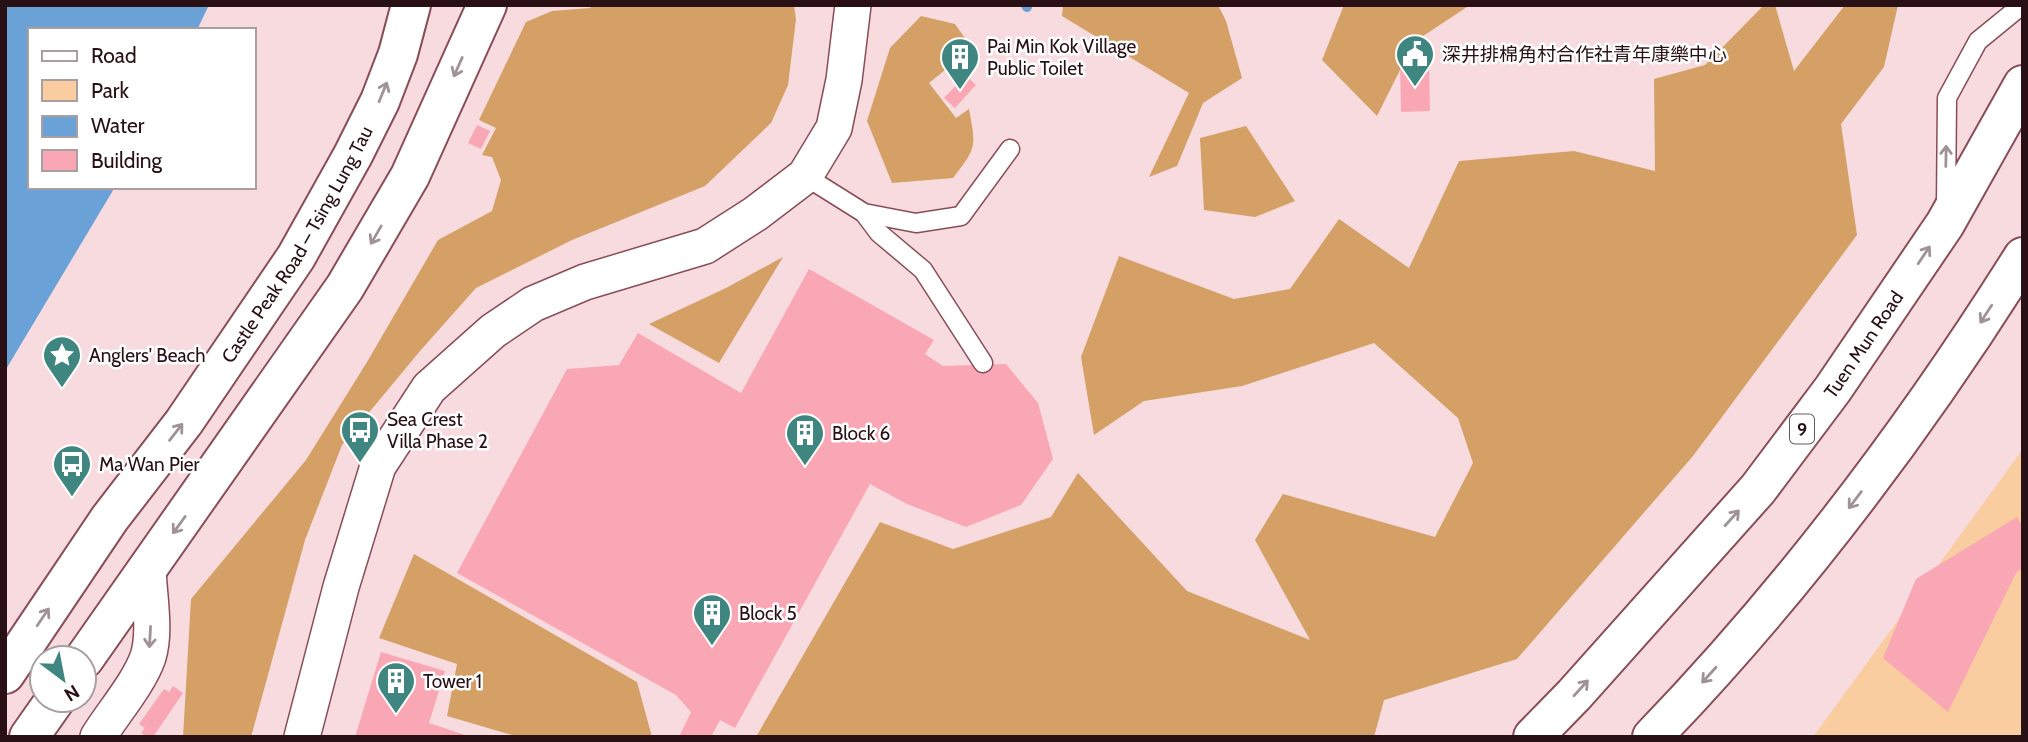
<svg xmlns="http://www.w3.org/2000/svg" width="2028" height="742" viewBox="0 0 2028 742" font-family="Cabin,'Noto Sans TC',sans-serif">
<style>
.green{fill:#f9cd9f}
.forest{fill:#d5a065}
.water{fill:#6aa2d7}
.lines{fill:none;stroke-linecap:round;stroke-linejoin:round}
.stream{stroke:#6aa2d7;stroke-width:10}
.building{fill:#f9a7b5}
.service-casing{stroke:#894d59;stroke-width:21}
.minor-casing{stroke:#894d59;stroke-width:38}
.primary-casing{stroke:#894d59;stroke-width:42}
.motorway-casing{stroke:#894d59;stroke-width:42}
.service{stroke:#fff;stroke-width:18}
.minor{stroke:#fff;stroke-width:35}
.primary{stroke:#fff;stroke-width:38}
.motorway{stroke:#fff;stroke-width:38}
.oneway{stroke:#9f9396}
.labels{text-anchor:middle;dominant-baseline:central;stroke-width:5;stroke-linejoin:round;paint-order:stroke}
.shield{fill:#fff;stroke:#69585b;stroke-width:2}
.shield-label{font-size:18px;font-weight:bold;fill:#291015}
.poi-label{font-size:19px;fill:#291015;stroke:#fff;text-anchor:start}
.street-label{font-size:19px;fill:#291015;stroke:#fff}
</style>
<rect width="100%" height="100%" fill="#f8dbdf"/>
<path class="green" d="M2023,449V737H1813Z"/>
<path class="forest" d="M593,5H794L796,19L788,85L771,123L705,186L572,240L476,288L420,351L342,445L305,540L251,737H183L191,599L306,460L367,362L438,240L492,211L501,180L492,157L482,155L496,128L479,120L526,22L552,11L590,8Z
M1063,5H1218L1226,21L1242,78L1203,103L1177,166L1149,177L1189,93L1062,16Z
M1344,5H1470L1414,42L1377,116L1322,60Z
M1764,5H1775L1794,71L1845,5H1898L1884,67L1841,124L1857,235L1693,456L1517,659L1384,700L1374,737H756L880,522L953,549L1051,517L1078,473L1187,591L1310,640L1255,540L1283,494L1435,537L1473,463L1458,418L1374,343L1242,386L1144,401L1094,435L1081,357L1119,256L1234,299L1290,289L1339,219L1409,268L1459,161L1574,151L1655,171L1654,79L1705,65Z
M921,16L955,24L972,48L929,83L956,118L969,109C976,147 977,147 953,178L892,183L867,121L890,48Z
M1246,126L1295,201L1255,217L1204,210L1200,138Z
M783,257L719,363L649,324L726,288Z
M414,554L637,682L652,737H519L447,716L457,664L379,638Z"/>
<path class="water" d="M5,5H209L197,30H30V187H115L5,371Z"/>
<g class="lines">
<path class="stream" d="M1026,5L1027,7"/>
</g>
<path class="building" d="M1400,64H1429L1430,111L1401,112Z
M966,75L976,85L955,108L944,98Z
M477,125L490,131L481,149L468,143Z
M809,269L934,340L925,354L943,366L1006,364L1038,403L1053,459L1021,505L966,527L907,504L870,484L735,728L720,720L711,737H679L691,712L676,695L457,573L567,369L619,365L638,333L741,393Z
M2017,517L2023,528V567L2016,573L1948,712L1883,658L1916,579Z
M381,652L445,671L429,723L471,737H355Z
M173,686L183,693L153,737H146L141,733L145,728L139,724L164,689L169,692Z"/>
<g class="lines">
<defs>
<path id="service" d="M805,176L864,213L879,233L923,270L983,363
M1946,206L1947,98L1978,41L2022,5
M864,213L916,223L961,216L1010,149"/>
<path id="minor" d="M98,737C113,713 139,683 148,657C156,631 149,597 148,569
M302,737L341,587L378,466L429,388L493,331L533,304L585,282L705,246L755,214L805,176L834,128L844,80L853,5"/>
<g id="primary">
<path d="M84,659L345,287L410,176L487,5"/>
<path id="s1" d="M5,674L110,518L184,422L296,257L353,155L380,101L398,54L411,5"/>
<path d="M29,737L55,700"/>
</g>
<g id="motorway">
<path id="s2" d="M1533,737L1574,695L1758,489L1833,389L1945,224L2023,85"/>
<path d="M1652,737C1793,591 1915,429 2023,257"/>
</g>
</defs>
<use href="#service" class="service-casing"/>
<use href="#minor" class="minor-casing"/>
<use href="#primary" class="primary-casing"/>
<use href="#motorway" class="motorway-casing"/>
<use href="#service" class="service"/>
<use href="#minor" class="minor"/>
<use href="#primary" class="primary"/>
<use href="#motorway" class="motorway"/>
</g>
<defs><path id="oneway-shaft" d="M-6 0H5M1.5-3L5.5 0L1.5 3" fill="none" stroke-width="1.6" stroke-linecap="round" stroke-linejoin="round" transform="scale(1.75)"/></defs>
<g class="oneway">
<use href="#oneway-shaft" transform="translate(458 67) rotate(114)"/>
<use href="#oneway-shaft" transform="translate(383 92) rotate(-68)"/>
<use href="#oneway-shaft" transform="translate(1946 156) rotate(-89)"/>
<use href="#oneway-shaft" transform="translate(376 235) rotate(120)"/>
<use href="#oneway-shaft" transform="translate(1924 255) rotate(-56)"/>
<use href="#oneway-shaft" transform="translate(1986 314) rotate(123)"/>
<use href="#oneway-shaft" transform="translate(176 432) rotate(-52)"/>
<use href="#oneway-shaft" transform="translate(1855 500) rotate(127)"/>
<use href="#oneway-shaft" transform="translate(1732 518) rotate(-48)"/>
<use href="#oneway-shaft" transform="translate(179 525) rotate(126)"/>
<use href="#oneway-shaft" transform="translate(43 617) rotate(-56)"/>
<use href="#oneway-shaft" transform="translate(150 637) rotate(93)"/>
<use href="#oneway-shaft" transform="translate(1709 675) rotate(132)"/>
<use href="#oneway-shaft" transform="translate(1581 688) rotate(-48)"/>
</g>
<defs>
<symbol id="civic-pin" viewBox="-11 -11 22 30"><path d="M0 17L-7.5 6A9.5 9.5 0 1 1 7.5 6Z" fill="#3f8680" stroke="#fff"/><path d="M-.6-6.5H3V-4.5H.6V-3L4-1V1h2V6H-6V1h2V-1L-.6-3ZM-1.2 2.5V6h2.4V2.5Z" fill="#fff"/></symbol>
<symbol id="building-pin" viewBox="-11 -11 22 30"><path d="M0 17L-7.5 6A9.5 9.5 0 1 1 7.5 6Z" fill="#3f8680" stroke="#fff"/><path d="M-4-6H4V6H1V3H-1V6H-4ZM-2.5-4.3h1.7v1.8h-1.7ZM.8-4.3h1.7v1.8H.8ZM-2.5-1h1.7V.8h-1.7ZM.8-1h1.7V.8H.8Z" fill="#fff"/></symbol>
<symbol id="sight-pin" viewBox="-11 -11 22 30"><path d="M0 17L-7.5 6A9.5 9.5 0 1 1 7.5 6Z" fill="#3f8680" stroke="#fff"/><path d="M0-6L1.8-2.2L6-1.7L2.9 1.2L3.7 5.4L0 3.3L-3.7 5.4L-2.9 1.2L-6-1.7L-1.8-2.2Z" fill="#fff"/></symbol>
<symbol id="bus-pin" viewBox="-11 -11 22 30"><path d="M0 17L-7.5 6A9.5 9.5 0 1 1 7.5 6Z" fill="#3f8680" stroke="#fff"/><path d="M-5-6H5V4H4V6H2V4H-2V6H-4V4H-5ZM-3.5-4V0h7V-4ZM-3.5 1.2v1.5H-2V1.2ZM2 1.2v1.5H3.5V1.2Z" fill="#fff"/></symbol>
</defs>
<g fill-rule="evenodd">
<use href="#civic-pin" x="1393" y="32" width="44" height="60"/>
<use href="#building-pin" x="938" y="35" width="44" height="60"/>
<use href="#sight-pin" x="40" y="333" width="44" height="60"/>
<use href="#bus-pin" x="338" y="408" width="44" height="60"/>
<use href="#building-pin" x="783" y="411" width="44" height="60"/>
<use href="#bus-pin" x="50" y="442" width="44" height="60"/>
<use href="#building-pin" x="690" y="591" width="44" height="60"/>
<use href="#building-pin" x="374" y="659" width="44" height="60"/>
</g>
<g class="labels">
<rect class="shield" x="1790" y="414.5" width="24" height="29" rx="5"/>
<g class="shield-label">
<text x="1802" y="429">9</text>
</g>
<g class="poi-label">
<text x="987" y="46">Pai Min Kok Village<tspan x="987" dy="22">Public Toilet</tspan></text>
<text x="1442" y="54">深井排棉角村合作社青年康樂中心</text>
<text x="89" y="355">Anglers' Beach</text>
<text x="387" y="419">Sea Crest<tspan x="387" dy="22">Villa Phase 2</tspan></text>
<text x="832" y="433">Block 6</text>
<text x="99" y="464">Ma Wan Pier</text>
<text x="739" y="613">Block 5</text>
<text x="423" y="681">Tower 1</text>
</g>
<g class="street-label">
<text stroke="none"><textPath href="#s1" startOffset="520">Castle Peak Road – Tsing Lung Tau</textPath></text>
<text stroke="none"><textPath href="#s2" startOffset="514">Tuen Mun Road</textPath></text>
</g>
</g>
<rect width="2028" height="742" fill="none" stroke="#291015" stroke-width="14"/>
<rect x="28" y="28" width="228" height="161" fill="#ffffff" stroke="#a99fa1" stroke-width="2"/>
<rect x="42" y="51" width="35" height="10" fill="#ffffff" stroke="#a99fa1" stroke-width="2"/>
<text x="91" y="63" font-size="21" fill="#291015">Road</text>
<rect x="42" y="80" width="35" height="21" fill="#f9cd9f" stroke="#a99fa1" stroke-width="2"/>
<text x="91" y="98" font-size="21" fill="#291015">Park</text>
<rect x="42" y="116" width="35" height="21" fill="#6aa2d7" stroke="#a99fa1" stroke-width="2"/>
<text x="91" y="133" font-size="21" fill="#291015">Water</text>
<rect x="42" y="150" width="35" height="21" fill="#f9a7b5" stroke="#a99fa1" stroke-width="2"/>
<text x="91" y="168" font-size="21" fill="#291015">Building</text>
<g transform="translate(63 679) rotate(148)"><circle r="33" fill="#ffffff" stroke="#a99fa1" stroke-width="2"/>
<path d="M0-5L12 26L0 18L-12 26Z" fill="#3f8680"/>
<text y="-10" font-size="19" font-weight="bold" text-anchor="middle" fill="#291015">N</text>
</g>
</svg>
